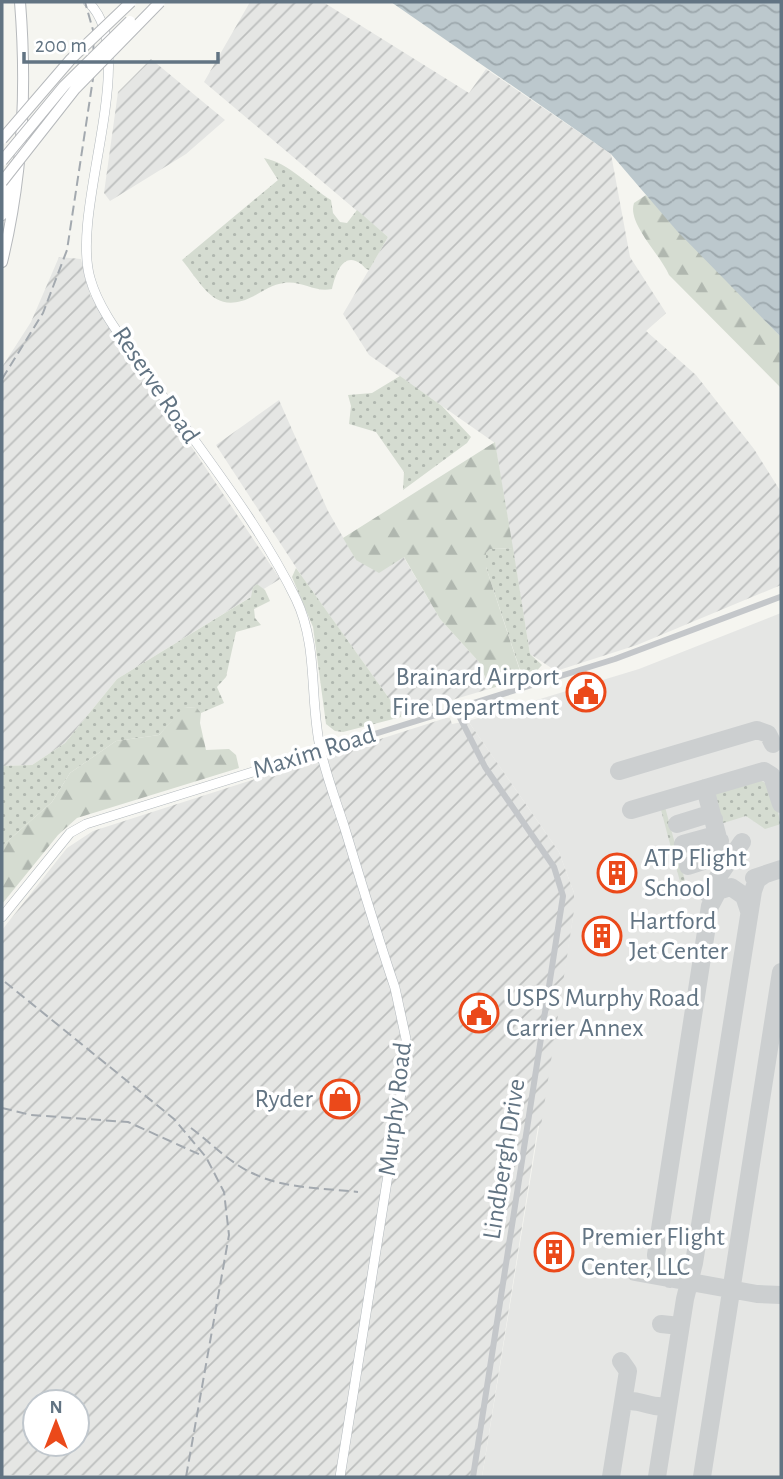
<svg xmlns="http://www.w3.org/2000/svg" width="783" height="1479" viewBox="0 0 783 1479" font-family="'Alegreya Sans',sans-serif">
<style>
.built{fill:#e5e6e4}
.industrial{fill:url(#industrial-furrows);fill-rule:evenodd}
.grass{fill:url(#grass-dots)}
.forest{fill:url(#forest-firs)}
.water{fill:url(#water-waves)}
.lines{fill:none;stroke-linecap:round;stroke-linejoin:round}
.taxiway{stroke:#cccfd0;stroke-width:18}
.secondary-casing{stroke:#b3b9bd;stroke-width:10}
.highway-casing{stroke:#b6b9bc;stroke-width:12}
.street{stroke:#c4c7ca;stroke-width:6}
.secondary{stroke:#fff;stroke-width:9}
.highway{stroke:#fff;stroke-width:10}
.rail{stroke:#a3a9af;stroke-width:2;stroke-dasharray:10 5;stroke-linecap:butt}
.highway-bridge-casing{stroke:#b6b9bc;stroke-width:12;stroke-linecap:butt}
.highway-bridge{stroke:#fff;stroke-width:10}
.labels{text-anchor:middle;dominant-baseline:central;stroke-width:7;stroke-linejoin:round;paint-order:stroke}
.street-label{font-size:26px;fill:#627483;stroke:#fff}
.poi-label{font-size:26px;fill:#627483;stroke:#fff;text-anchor:start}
</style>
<defs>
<pattern id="industrial-furrows" width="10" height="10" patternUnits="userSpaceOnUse" patternTransform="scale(1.75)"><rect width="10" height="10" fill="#e5e6e4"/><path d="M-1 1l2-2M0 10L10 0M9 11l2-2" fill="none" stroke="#bdbfbe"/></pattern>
<pattern id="grass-dots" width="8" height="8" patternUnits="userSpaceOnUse" patternTransform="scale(1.75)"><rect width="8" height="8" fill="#d5dcd1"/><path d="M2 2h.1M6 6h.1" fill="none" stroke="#b0b7af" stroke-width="1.8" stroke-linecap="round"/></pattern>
<pattern id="forest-firs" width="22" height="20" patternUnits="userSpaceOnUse" patternTransform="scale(1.75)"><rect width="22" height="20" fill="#d5dcd1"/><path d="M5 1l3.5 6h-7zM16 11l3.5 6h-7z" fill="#b0b7af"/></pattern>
<pattern id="water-waves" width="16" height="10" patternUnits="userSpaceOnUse" patternTransform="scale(1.75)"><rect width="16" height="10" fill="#bcc8cd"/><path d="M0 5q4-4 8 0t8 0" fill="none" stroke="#9ca7ac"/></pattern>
</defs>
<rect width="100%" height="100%" fill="#f5f5f0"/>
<path class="built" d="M781,613V1477H482L574,911V893L559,852L468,721L639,669Z"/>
<path class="industrial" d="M250,2H323L469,93L486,69L611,154L630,257L666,313L646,331L696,375L754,449L781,492V585L637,645L556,671L530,654L495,443L369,355L343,314L388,237L204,82Z
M151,59L225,120L186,154L110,201L104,193L118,92Z
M59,257L81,259L90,295L280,579L117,679L65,743L32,765L2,766V367L31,322Z
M279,400L328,511L356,560L403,556L440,619L479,662L489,689L401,715L303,578L216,445Z
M446,718H450L452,724L468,721L491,754L559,852L574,893V911L541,1126H538L482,1477L2,1475V930L67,848L93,831ZM35,1402H77V1444H35Z"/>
<path class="grass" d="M264,158C289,163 310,187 331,200L333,213L340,222L347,223L357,210L388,237L369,270C365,269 364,266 361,264C342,250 335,277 332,289C315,293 301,280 284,283C273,284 263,291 254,296C215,316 204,287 182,260L278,180Z
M400,376L442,406L471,437L467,443L403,490L404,472L376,432L349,424L351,406L348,395L372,393Z
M513,548L530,654L542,665L532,676L489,689L487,682L520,670L486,567V553L490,549Z
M296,568L401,715V717L343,732L335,731L326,724L313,627L292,577Z
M257,584L265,590L270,601L254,609L255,618L261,625L236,632L226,677L217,687L224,703L201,713L195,707L184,708L159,735L116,741L70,773L52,802L2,846V766L32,765L65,743L117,679L251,597L253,587Z
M754,779C775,780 776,808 781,824L765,829L746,816L717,825L710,799L711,792Z
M665,807L687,888L683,893L661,810Z"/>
<path class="forest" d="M646,195L781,337V388L669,275C660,254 627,223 634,203Z
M495,442L513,548L490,549L486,553V567L520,671L487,682L479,662L440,619L404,557L379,573L356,560L343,538Z
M196,707L201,713L200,723L206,750L229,749L236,755L239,768L77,818L58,835L2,904V846L52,802L70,773L116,741L159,735L183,708Z"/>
<path class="water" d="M391,2H781V337L677,231L611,154Z"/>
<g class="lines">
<path class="taxiway" d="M619,771L757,730L768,734L773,744
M705,788L725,865
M631,810L764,771L772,776L781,804
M677,824L706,815L714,819
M683,844L712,836L720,841
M688,866L735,851
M754,878L781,869
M707,893L742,842
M635,1272L757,1294L781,1295
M670,1279L659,1269L656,1255L710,906L718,891L731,887L744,896L749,911
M661,1324L680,1326
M623,1403C636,1396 654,1411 668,1405
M611,1477L628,1371L621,1361
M657,1477L685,1299L694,1263L753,891L757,880L764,875
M702,1477L781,972"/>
<defs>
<path id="secondary" d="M88,2C142,51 70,207 90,278C100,314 128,345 148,375C198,448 257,519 296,599C319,647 309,702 321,752C327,778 337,804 345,829C361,882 377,935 395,988L406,1039L405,1068L340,1477
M2,917L70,833L86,824L320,751"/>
<path id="highway" d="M2,215L11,171
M2,262C23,176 27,89 20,2"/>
</defs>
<use href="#secondary" class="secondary-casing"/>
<use href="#highway" class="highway-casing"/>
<path class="street" d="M455,708L485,767L554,867L563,896L473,1477
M320,751L615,659L780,597"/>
<use href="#secondary" class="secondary"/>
<use href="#highway" class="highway"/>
<path class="rail" d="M2,379L43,313L67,250L94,72L93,30L85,2
M5,982L174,1119L206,1157L224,1192L229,1235L186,1477
M2,1108L31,1115L128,1122L203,1156
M191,1128C211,1143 230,1163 252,1173C284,1189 323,1188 358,1192"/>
<defs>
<path id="highway-bridge" d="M2,139L71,59L131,2
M2,161L64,86L130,21
M2,182L75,89L160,2"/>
</defs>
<use href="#highway-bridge" class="highway-bridge-casing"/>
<use href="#highway-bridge" class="highway-bridge"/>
</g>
<defs>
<symbol id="civic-ring" viewBox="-11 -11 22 22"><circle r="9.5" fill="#fff" stroke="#eb491a" stroke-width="1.5"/><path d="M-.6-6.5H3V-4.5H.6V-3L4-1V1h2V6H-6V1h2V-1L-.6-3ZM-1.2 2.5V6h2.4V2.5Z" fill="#eb491a"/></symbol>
<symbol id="building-ring" viewBox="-11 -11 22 22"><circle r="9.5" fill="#fff" stroke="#eb491a" stroke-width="1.5"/><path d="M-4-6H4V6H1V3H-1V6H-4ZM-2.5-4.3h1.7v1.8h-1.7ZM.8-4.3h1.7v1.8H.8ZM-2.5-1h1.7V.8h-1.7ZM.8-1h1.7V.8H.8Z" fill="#eb491a"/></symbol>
<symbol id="shop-ring" viewBox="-11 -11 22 22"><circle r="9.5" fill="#fff" stroke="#eb491a" stroke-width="1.5"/><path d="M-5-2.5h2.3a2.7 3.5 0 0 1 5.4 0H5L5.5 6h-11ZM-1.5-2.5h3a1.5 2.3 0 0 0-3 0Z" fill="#eb491a"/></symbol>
</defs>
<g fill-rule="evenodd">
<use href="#civic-ring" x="564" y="670" width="44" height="44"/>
<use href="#building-ring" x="595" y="851" width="44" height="44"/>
<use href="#building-ring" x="580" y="914" width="44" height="44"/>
<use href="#civic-ring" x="457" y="991" width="44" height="44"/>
<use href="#shop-ring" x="318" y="1077" width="44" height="44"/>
<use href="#building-ring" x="532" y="1230" width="44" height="44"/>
</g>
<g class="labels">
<g class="street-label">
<text transform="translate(156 385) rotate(56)">Reserve Road</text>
<text transform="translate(314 752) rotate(-17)">Maxim Road</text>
<text transform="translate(395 1109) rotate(-83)">Murphy Road</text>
<text transform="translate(504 1159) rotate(-81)">Lindbergh Drive</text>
</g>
<g class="poi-label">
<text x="559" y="677" text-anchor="end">Brainard Airport<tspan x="559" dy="30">Fire Department</tspan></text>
<text x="644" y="858">ATP Flight<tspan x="644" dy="30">School</tspan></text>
<text x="629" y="921">Hartford<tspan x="629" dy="30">Jet Center</tspan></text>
<text x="506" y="998">USPS Murphy Road<tspan x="506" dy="30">Carrier Annex</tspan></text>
<text x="313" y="1099" text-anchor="end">Ryder</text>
<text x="581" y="1237">Premier Flight<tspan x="581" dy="30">Center, LLC</tspan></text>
</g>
</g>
<rect width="783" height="1479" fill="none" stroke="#627483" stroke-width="7"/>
<g transform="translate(56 1423)"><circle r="33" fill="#ffffff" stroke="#c0c7cd" stroke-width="2"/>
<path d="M0-5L12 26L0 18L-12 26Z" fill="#eb491a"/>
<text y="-10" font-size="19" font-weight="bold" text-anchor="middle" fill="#627483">N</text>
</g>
<path d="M24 52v10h194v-10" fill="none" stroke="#627483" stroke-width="3.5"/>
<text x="35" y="52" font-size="21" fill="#627483" stroke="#ffffff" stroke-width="5" paint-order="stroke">200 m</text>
</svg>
